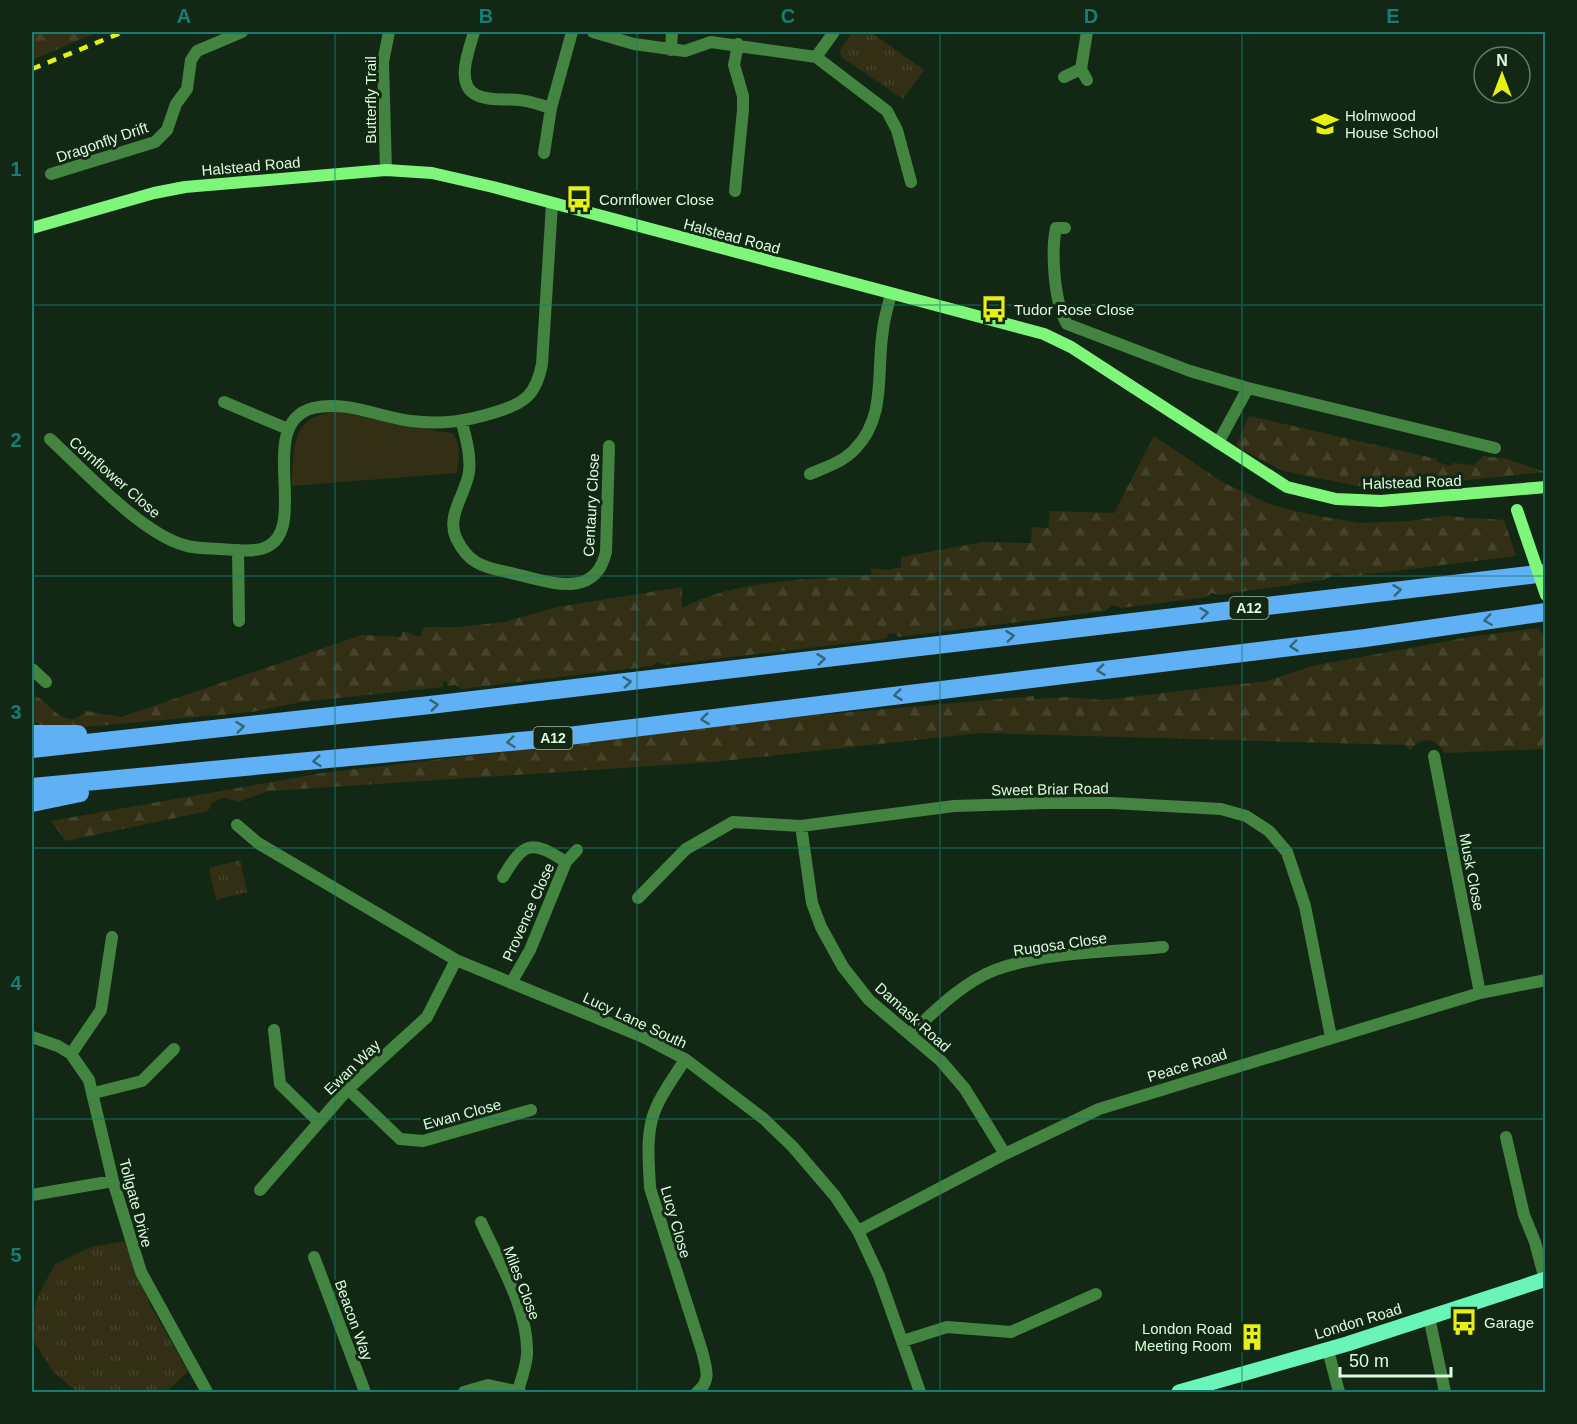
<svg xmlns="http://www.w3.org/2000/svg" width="1577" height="1424" viewBox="0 0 1577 1424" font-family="Arial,sans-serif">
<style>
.grass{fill:#322f15}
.forest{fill:url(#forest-firs)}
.park{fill:url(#park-tufts)}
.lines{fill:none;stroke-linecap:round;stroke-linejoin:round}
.street{stroke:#428440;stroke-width:12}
.secondary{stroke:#7ef679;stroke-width:12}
.primary{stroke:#6af5b8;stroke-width:15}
.highway{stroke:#5fb0f4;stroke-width:18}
.rail{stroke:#e7ef15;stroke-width:4.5;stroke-dasharray:9 8;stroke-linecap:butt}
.secondary-bridge{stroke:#7ef679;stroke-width:12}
.oneway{stroke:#356579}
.grid{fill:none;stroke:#197d74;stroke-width:1.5;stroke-opacity:0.55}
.labels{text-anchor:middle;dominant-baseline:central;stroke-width:6;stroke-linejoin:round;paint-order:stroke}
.shield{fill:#122814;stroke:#9fbda1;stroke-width:1.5}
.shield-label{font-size:14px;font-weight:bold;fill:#dbfddd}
.street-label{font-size:15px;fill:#dbfddd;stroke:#122814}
.poi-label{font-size:15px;fill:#dbfddd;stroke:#122814;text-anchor:start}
.neatline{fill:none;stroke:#197d74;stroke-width:2}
.grid-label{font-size:20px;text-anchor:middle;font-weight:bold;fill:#197d74}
</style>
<defs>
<pattern id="forest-firs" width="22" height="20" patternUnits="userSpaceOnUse" patternTransform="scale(1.5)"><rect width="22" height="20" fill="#322f15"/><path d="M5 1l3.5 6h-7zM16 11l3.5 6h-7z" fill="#45442b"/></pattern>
<pattern id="park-tufts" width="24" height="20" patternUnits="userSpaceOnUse" patternTransform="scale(1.5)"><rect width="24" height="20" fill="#322f15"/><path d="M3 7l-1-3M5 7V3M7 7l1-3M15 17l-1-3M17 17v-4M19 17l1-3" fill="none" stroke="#45442b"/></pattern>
</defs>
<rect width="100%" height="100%" fill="#122814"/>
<path class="grass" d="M341,412L410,427L452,433C462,443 459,459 457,473L292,486C294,446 290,413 341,412Z"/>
<path class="forest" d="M32,32H98L32,60Z
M1249,416L1437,459V462L1451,466L1453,463L1474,465L1483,456L1507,459L1545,472L1409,486H1357L1283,471L1236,446Z
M1154,436L1222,482L1272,505L1308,514L1359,523L1410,521L1442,516L1504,520L1516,556L1346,577L1338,573L1323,580L1219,595L1211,593L1207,597L1121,608L1113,605L1105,611L899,637L895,633L889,634L885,639L665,665L657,662L653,666L461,689L455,685L447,686V682H443V687L301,702L252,712L40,731L39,723L32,724V695C49,698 63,735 86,711L121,717L362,635L401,637L403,631L420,637L424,627H460L504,622L557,607L682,587V608C741,578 808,580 872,575L871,568L887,570L901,567V557L983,542L1031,543L1032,527L1048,528L1050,511L1114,513Z
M1539,628L1545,639V749L1444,753C1437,737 1419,736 1410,751L1405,745L980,733L713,762L269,791L238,802L223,797L212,803L208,811L66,841L51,821L322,773L816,715L1034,696V699L1067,697L1102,700L1267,681L1312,666L1475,636Z"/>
<path class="park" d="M852,32H871L924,70L903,99L841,57L840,51Z
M240,860L247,892L216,900L209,868Z
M125,1241L150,1305L188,1371L170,1389L158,1392H77L54,1373L34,1341L32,1318L37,1298L55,1264L91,1247Z"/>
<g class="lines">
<path class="street" d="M474,32C471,43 466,56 465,68C461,105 496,98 519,100C530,101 540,105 551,108
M593,32L634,44L685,51L711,42L816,57L887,111L897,130L911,182
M671,50L672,32
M816,57L834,32
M1081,69L1087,80
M1064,77L1081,69L1087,32
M544,153L551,108L572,32
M386,170L383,62L389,32
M51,174L155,142L167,130L176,104L187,89L191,60L197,51L242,32
M735,191L743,110V96L734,65L738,44
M1065,228H1056C1051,252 1054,303 1067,324L1190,371L1248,388L1495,448
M224,402L288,429
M462,423C466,438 471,456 469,472C466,494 446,515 456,538C460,546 467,557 476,562C487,569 503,571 515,574C550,582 595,600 606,552L609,446
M50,439C85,471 141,533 184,545C195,549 209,548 221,549C233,550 249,552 261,549C315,535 252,424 313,408C346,400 379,417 411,421C443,425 467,421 496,412C526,403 536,394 542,364L552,204
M1218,443L1248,388
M810,474C826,467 843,462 855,449C887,416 876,372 883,330C884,318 888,306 891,294
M238,550L239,621
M32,669L46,682
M1434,756L1480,993
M237,825L258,843L456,960L643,1037L685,1059L764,1119L793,1147L835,1196L858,1231L879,1276L920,1392
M801,826L812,903L821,927L843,967L869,1000L941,1061L965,1089L1005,1154
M566,862L577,850
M503,877C524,842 531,839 566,862L530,950L511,983
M638,898L686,849L733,822L801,826L954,806L1046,803H1112L1221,809L1246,816L1269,831L1287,852L1305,906L1331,1037
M274,1030L280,1084L319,1122
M910,1034C936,1010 962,983 995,970C1042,952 1113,952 1163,947
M32,1037L58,1046L71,1054L89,1080L113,1181L141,1272L207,1392
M71,1054L101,1010L112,937
M685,1059C676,1075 663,1091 656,1108C645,1132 649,1163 650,1188L702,1351C706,1368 712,1381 697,1392
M348,1089L400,1139L423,1141L531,1110
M94,1093L142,1081L174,1049
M1506,1137L1524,1215L1535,1242L1545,1280
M260,1190L348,1089L427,1017L456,960
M32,1195L113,1181
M481,1222C499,1262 529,1310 527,1355C526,1367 521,1380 518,1391
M858,1231L1005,1154L1099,1109L1480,993L1546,980
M314,1257L365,1392
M1429,1317L1445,1392
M903,1341L947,1327L1011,1332L1096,1294
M1328,1350L1339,1392
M464,1392L488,1385L520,1392"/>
<path class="secondary" d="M32,228L154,193L185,187L386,170L432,173L493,187L1044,334L1071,347L1287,487L1336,499L1381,501L1546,487"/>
<path class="primary" d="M1179,1392L1347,1344L1546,1279"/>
<path class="highway" d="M32,734H78
M32,749L430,705L1546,573
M32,787L552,738L1365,638L1546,612
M32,803L80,793"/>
<path class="rail" d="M32,69L123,32"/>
<path class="secondary-bridge" d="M1517,510L1546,595"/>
</g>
<defs><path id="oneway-chevron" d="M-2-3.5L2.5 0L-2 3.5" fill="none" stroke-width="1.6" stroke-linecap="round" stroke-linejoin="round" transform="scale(1.5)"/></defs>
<g class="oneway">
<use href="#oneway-chevron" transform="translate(1397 590) rotate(-7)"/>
<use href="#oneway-chevron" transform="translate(1204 613) rotate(-7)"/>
<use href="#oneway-chevron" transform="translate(1488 620) rotate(172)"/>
<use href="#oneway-chevron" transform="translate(1010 636) rotate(-7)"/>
<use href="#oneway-chevron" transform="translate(1294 646) rotate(173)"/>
<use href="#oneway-chevron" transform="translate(821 659) rotate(-7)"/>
<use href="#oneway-chevron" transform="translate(1101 670) rotate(173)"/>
<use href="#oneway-chevron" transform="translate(627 682) rotate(-7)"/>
<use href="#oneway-chevron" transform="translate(898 695) rotate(173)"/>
<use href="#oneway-chevron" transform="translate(434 705) rotate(-7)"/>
<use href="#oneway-chevron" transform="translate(705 719) rotate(173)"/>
<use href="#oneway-chevron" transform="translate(240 727) rotate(-6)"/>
<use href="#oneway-chevron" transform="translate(511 742) rotate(174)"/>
<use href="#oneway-chevron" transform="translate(317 761) rotate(174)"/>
</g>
<path class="grid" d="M335,32V1392M637,32V1392M940,32V1392M1242,32V1392M32,305H1546M32,576H1546M32,848H1546M32,1119H1546"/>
<defs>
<symbol id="school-bare" viewBox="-9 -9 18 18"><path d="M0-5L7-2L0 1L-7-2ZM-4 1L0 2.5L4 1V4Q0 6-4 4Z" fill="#e7ef15" stroke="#122814" stroke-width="2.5" paint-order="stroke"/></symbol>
<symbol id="bus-bare" viewBox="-9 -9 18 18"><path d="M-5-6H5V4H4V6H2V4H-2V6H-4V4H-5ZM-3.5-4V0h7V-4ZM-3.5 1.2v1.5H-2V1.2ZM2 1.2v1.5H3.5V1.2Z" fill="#e7ef15" stroke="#122814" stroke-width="2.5" paint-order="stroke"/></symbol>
<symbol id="building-bare" viewBox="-9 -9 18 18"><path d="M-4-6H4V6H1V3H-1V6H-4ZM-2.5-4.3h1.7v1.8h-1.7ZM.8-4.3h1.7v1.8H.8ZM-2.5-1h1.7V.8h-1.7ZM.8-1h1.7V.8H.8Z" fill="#e7ef15" stroke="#122814" stroke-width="2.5" paint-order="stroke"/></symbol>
</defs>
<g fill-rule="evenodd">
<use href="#school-bare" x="1306" y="105" width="38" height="38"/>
<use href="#bus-bare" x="560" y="180" width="38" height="38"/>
<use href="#bus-bare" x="975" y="290" width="38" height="38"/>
<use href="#bus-bare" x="1445" y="1303" width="38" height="38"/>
<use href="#building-bare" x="1233" y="1318" width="38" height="38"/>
</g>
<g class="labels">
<g class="shield">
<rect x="1229.5" y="597" width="39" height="22" rx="4.5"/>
<rect x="533.5" y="727" width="39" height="22" rx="4.5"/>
</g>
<g class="shield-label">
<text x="1249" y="608">A12</text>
<text x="553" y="738">A12</text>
</g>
<g class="street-label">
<text transform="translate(370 100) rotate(-90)">Butterfly Trail</text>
<text transform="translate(102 142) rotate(-19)">Dragonfly Drift</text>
<text transform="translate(251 166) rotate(-5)">Halstead Road</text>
<text transform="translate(732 236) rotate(15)">Halstead Road</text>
<text transform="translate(115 477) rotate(41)">Cornflower Close</text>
<text transform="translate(1412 482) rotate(-2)">Halstead Road</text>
<text transform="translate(591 505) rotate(-87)">Centaury Close</text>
<text transform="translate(1050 789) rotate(-1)">Sweet Briar Road</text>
<text transform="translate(1472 872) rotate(79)">Musk Close</text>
<text transform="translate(528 912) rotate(-66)">Provence Close</text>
<text transform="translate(1060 944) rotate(-8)">Rugosa Close</text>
<text transform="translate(913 1017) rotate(42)">Damask Road</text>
<text transform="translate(635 1020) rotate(25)">Lucy Lane South</text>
<text transform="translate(1187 1065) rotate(-17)">Peace Road</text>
<text transform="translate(352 1067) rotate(-44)">Ewan Way</text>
<text transform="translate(462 1114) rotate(-15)">Ewan Close</text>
<text transform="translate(136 1203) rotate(75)">Tollgate Drive</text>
<text transform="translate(676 1222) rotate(74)">Lucy Close</text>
<text transform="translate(522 1283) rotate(69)">Miles Close</text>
<text transform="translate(354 1320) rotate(70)">Beacon Way</text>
<text transform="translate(1358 1321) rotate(-17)">London Road</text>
</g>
<g class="poi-label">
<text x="1345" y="115">Holmwood<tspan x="1345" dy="17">House School</tspan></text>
<text x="599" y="199">Cornflower Close</text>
<text x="1014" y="309">Tudor Rose Close</text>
<text x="1484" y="1322">Garage</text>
<text x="1232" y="1328" text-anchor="end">London Road<tspan x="1232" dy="17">Meeting Room</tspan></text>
</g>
</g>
<rect width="1577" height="1424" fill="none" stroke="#122814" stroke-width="66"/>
<g transform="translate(1502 75)"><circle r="28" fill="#122814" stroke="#627d64" stroke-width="1.5"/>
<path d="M0-4.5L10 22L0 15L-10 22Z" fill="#e7ef15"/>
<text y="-9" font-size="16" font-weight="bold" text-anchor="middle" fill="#dbfddd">N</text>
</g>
<path d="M1340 1367v9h111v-9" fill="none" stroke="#dbfddd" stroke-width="3"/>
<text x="1349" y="1367" font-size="18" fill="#dbfddd" stroke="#122814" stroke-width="4.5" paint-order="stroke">50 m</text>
<rect x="33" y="33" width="1511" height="1358" class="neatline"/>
<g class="grid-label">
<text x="184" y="23">A</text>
<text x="486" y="23">B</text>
<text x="788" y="23">C</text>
<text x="1091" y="23">D</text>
<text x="1393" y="23">E</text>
<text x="16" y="176">1</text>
<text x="16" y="447">2</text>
<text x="16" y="719">3</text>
<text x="16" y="990">4</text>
<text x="16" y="1262">5</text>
</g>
</svg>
